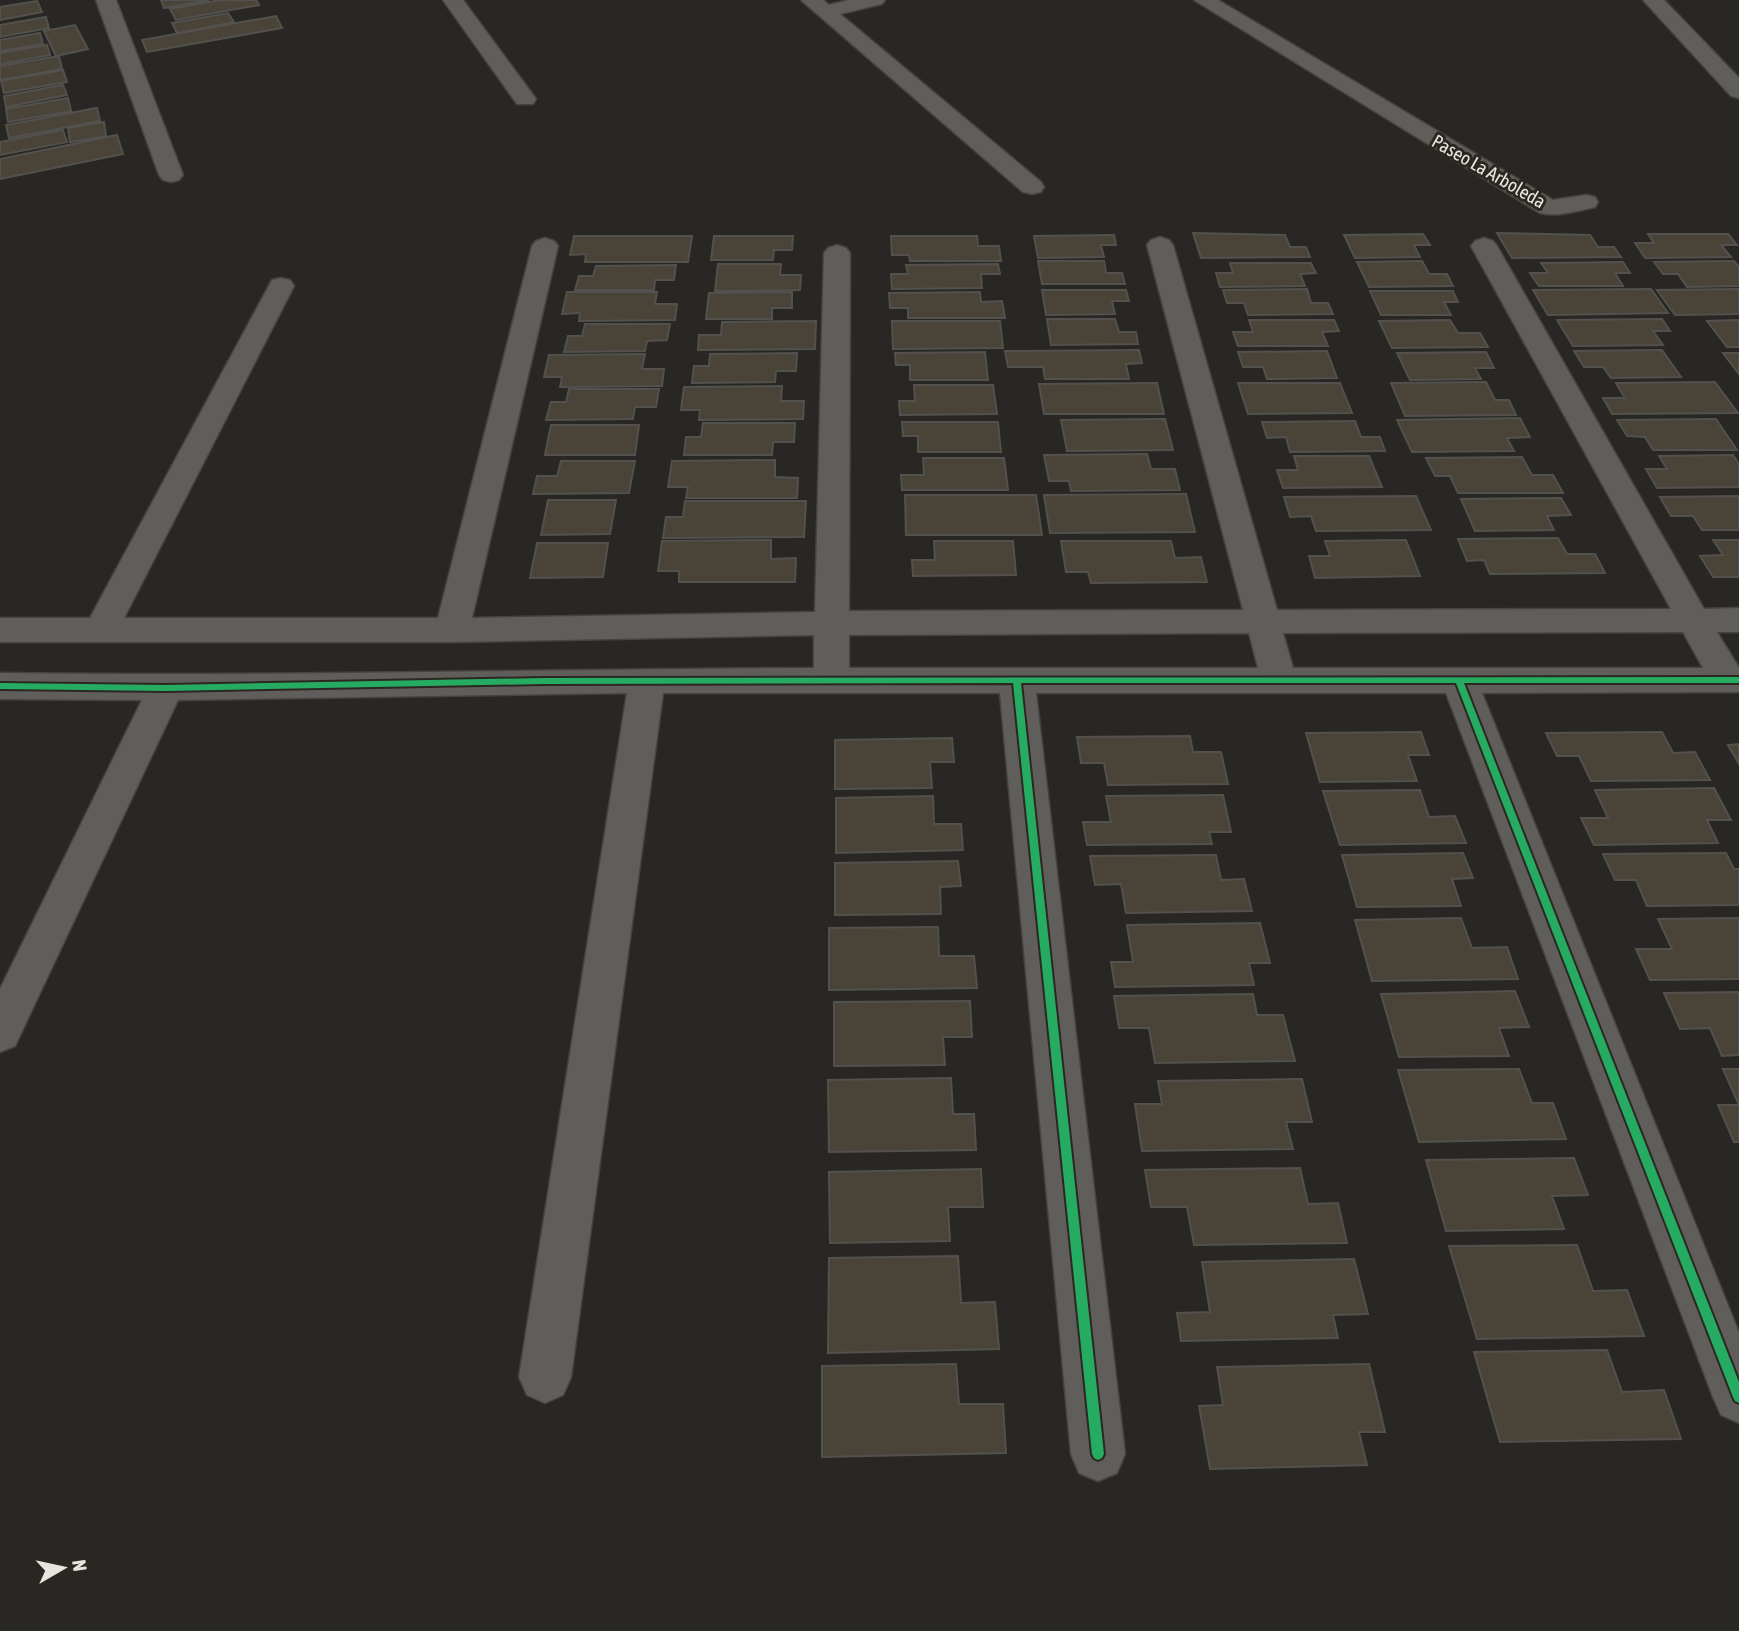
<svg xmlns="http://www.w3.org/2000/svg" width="1739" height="1631" viewBox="0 0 1739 1631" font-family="'Asap Condensed',sans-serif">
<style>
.building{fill:#494338;stroke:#53514e;stroke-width:2}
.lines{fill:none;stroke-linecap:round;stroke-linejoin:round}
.minor-casing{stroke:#454340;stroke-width:3}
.minor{fill:#605e5b;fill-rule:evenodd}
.cycleway-casing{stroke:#2c2821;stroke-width:4}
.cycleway{fill:#26ab63;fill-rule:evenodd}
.labels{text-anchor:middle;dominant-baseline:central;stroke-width:6;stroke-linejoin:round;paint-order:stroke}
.far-street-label{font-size:19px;fill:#e8e5e1;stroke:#2c2821}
</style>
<rect width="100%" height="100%" fill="#292724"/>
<path class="building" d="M161,0H209L164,8Z
M220,0H256L259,5L176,20L170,9Z
M37,1L42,12L0,20V7Z
M228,13L234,22L177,33L172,23Z
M276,16L282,28L147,52L142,40Z
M46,17L49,28L0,37V25Z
M75,25L88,49L56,56L44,31Z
M40,33L43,44L0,51V40Z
M47,45L50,55L0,64V53Z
M59,56L62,69L0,80V66Z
M63,70L67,82L4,93L1,81Z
M63,85L67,95L6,107L4,96Z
M68,98L71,111L8,122L6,109Z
M97,108L100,121L9,138L6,125Z
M104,122L106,136L70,142L68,128Z
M63,130L67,142L0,155V142Z
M117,135L123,154L0,179V159Z
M1193,233L1285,235L1290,247H1306L1310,257L1201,258Z
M1497,233L1590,235L1598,247H1614L1621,257L1512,258Z
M1423,234L1430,245H1414L1420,257L1355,258L1344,235Z
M1648,234H1728L1737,245H1721L1731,257L1645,258L1635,243H1654Z
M1114,235L1116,245H1101L1104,257L1038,258L1034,236Z
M574,236H692L688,262H585L586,254L570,255Z
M714,236H793L792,250H774L773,260H711Z
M891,236H977L978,246H999L1001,261H910L909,255H892Z
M1038,261H1104L1106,273H1122L1125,284H1042Z
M1422,261L1429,274H1447L1453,286L1369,287L1357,262Z
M1734,261L1739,267V286L1687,287L1678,274H1663L1654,262Z
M1623,262L1630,273H1615L1623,286H1539L1530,273H1548L1541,263Z
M1230,263H1311L1316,273L1300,274L1305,286L1220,287L1216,273H1233Z
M718,264H781L780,275H801L800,290L715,291Z
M998,264L1000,274H981L982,288L892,289L891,274H908L906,265Z
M676,265L674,280H655L654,290H575L579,276H593L596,266Z
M1307,289L1311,303H1328L1333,314L1248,315L1244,303H1227L1223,290Z
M1651,289L1668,313L1548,315L1533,290Z
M1739,289V314L1675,315L1657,290Z
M1042,290H1126L1129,301H1112L1115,314L1046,315Z
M1370,291H1453L1458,302H1444L1451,315H1381Z
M567,292H657L655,304H677L675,320L579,321L580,313L562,314Z
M792,292V308H772V319H706L709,293Z
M980,292L981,302L1002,301L1005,318H908V308H890L889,293Z
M1047,319H1115L1119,332H1136L1138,344L1051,345Z
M1662,319L1670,331H1653L1663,345L1573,346L1557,320Z
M1249,320H1334L1339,331L1322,332L1328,346H1238L1233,332H1253Z
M1450,320L1458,333H1480L1488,347L1392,348L1379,321Z
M1739,320V347H1727L1707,321Z
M816,321L815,349L698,350L699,335H721L722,322Z
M892,321H1000L1003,348L893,349Z
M585,324H670L667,340L647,341L645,351L564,352L568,336H582Z
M1139,350L1142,363L1126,364L1129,379H1045L1043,367H1008L1005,351Z
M1662,350L1681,377L1611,378L1603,367H1584L1574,351Z
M1327,351L1337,378L1267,379L1263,367H1243L1238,352Z
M985,352L988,380H910V365H896L895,353Z
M1486,352L1494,368H1475L1481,379L1410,380L1397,353Z
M797,353L796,371H776L775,382L692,383L694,366H709L710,354Z
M1723,353H1739V374Z
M645,354L642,369H664L662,386L560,387L562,377H544L549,355Z
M1486,382L1495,400H1509L1516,415L1405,416L1391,383Z
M1715,382L1738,413L1612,414L1603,398H1625L1616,383Z
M1157,383L1164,414H1044L1039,384Z
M1238,383H1340L1352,413L1248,414Z
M914,385H993L997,414L900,415L899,401H915Z
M782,386L781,401H804L803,419L699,420L700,410H681L684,387Z
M569,389H659L656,407H635L633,419L546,420L551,402H566Z
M1520,418L1530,437L1507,438L1514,451L1412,452L1397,420Z
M1165,419L1173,450L1067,451L1061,420Z
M1716,419L1737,450H1653L1645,437L1627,436L1617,420Z
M1355,421L1361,437H1380L1385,451L1290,452L1286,437L1267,438L1262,422Z
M902,422H998L1001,452H918V436H903Z
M703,423H795L794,442H773L772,455H684L686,437H701Z
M551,425H639L635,455H545Z
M1147,454L1151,469H1175L1180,490L1071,491L1069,481H1049L1044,455Z
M1733,455L1739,464V487L1657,488L1646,469H1667L1659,456Z
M1294,456H1369L1382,487L1283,488L1277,470H1298Z
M1522,457L1532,475H1553L1563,493H1458L1450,476H1435L1426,458Z
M923,458H1004L1008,490H902L901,475H924Z
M775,460V477L798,478L797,498H686L688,487H668L672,461Z
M561,461H635L629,493L533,494L537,476H557Z
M1186,494L1195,532L1050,533L1044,495Z
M905,495H1036L1042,535H906Z
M1416,496L1431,530L1316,531L1311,516L1290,517L1284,497Z
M1739,496V530H1702L1693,516H1671L1660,497Z
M1561,498L1571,515L1547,516L1554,530L1475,531L1461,499Z
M548,500H616L610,534L541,535Z
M685,501H806L804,537L663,538L666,517H683Z
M1558,538L1567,554H1595L1605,573L1490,574L1484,560L1467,561L1458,539Z
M771,540V559L796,558L795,582H679V571H658L662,541Z
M1406,540L1420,576L1315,578L1309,556H1330L1325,541Z
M1713,540H1739V577H1713L1700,556L1723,555Z
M934,541H1013L1016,575L913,576L912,560H935Z
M1061,541H1171L1175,558L1201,557L1207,582L1091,583L1088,572H1066Z
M537,543H608L603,577L530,578Z
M1421,732L1429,755H1408L1417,781L1320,782L1306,733Z
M1662,732L1673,753L1695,752L1710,780L1591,781L1579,756H1557L1546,733Z
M1190,736L1193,752H1221L1228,784L1108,785L1104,763H1081L1077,737Z
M952,738L954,762H930L932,788L835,789V740Z
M1739,744V764L1728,745Z
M1714,788L1731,820H1707L1718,843L1594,845L1581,818H1608L1595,790Z
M1420,790L1429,817L1455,816L1466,843L1340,845L1323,791Z
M1223,795L1231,832H1209L1212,844L1087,845L1083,822H1111L1106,796Z
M933,796L934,824H961L963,850L836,853V798Z
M1463,853L1473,878L1452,879L1461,906L1357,907L1342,855Z
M1726,853L1734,869H1739V905L1647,906L1636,880H1615L1603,854Z
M1216,855L1221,880L1244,879L1252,911L1126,913L1121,884L1095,885L1090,856Z
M958,861L961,886L940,887L941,914L835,915V863Z
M1461,918L1472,948L1507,947L1518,979L1372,981L1355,920Z
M1739,918V979L1650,980L1636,949H1672L1658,919Z
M1260,923L1270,963H1249L1254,985L1115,987L1111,962H1133L1127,925Z
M938,927L939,956H974L977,988L829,990V928Z
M1515,991L1529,1027L1499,1028L1509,1056L1399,1057L1381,994Z
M1739,992V1055L1722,1056L1710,1028L1680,1029L1664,993Z
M1253,994L1257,1015H1283L1295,1061L1155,1063L1149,1028H1119L1114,996Z
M970,1001L972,1037H943L945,1065L834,1066V1002Z
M1519,1069L1532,1103H1553L1566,1139L1419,1142L1398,1070Z
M1723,1069H1739V1142H1734L1718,1105H1739Z
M951,1078L953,1114H974L976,1150L829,1152L828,1080Z
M1302,1079L1312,1122H1286L1293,1149L1142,1151L1135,1104H1162L1158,1081Z
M1574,1158L1588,1195L1552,1196L1564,1229L1446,1231L1426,1160Z
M1300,1168L1308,1204L1338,1203L1347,1243L1194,1245L1187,1207H1151L1145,1170Z
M981,1169L983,1207H948L950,1241L830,1243L829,1172Z
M1577,1245L1593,1291L1627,1290L1644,1336L1477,1339L1449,1246Z
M958,1256L961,1303L995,1302L999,1349L828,1353L829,1258Z
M1354,1259L1368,1314L1333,1315L1338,1338L1181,1341L1177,1313L1210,1312L1202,1262Z
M1607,1350L1622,1392L1664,1390L1681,1439L1500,1442L1474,1352Z
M956,1364L959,1404H1003L1006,1453L822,1457V1366Z
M1369,1364L1385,1432H1359L1367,1465L1210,1469L1199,1406L1223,1405L1217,1367Z"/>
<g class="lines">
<defs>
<path id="minor" d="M96,0H116L183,175L179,180L171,182L163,180L159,175Z
M443,0H463L536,99L533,104H517Z
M801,0H823L829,5L849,0H885L882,4L840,14L1041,182L1044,187L1041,192L1032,194L1023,192Z
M1194,0H1218L1553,200L1586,195L1595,197L1598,202L1595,207C1578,211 1557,217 1540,213Z
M1643,0H1664L1739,78V98L1731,96Z
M1160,237L1169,240L1173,245L1277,610L1671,609L1471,246L1475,241L1484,238L1493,241L1497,246L1704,609L1739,608V632H1717L1739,668V692L1482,693L1739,1333V1423L1721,1415L1713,1397L1446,693H1036L1125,1454L1117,1473L1098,1481L1079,1473L1071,1454L1000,693H663L571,1377L563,1395L545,1403L527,1395L519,1377L627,693L178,700L15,1046L0,1052V989L142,700L0,699V673C271,677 542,669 814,668V635L452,642H0V618H90L272,280L281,278L290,280L294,286L124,618H438L532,246L536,241L545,238L554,241L558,246L472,618L815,612L824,253L828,248L837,245L846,248L850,253L849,611L1243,610L1147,245L1151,240ZM1683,632L1703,668H1293L1283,633ZM1249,633L1258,668H849V635Z"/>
</defs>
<use href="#minor" class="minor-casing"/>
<use href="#minor" class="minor"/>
<defs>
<path id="cycleway" d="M1739,677V683H1464L1739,1382V1403L1735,1401L1733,1397L1456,683H1021L1104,1454L1102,1458L1098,1460L1094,1458L1092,1454L1013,683L543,684L166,691L0,689V683L166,685L543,678Z"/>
</defs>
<use href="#cycleway" class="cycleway-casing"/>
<use href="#cycleway" class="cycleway"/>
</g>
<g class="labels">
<g class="far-street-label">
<text transform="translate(1489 171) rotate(30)">Paseo La Arboleda</text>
</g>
</g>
<g transform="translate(63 1568) rotate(81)" stroke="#2c2821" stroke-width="5" paint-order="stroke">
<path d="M0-5L12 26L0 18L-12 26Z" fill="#e8e5e1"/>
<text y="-10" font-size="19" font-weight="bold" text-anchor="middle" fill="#e8e5e1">N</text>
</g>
</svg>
